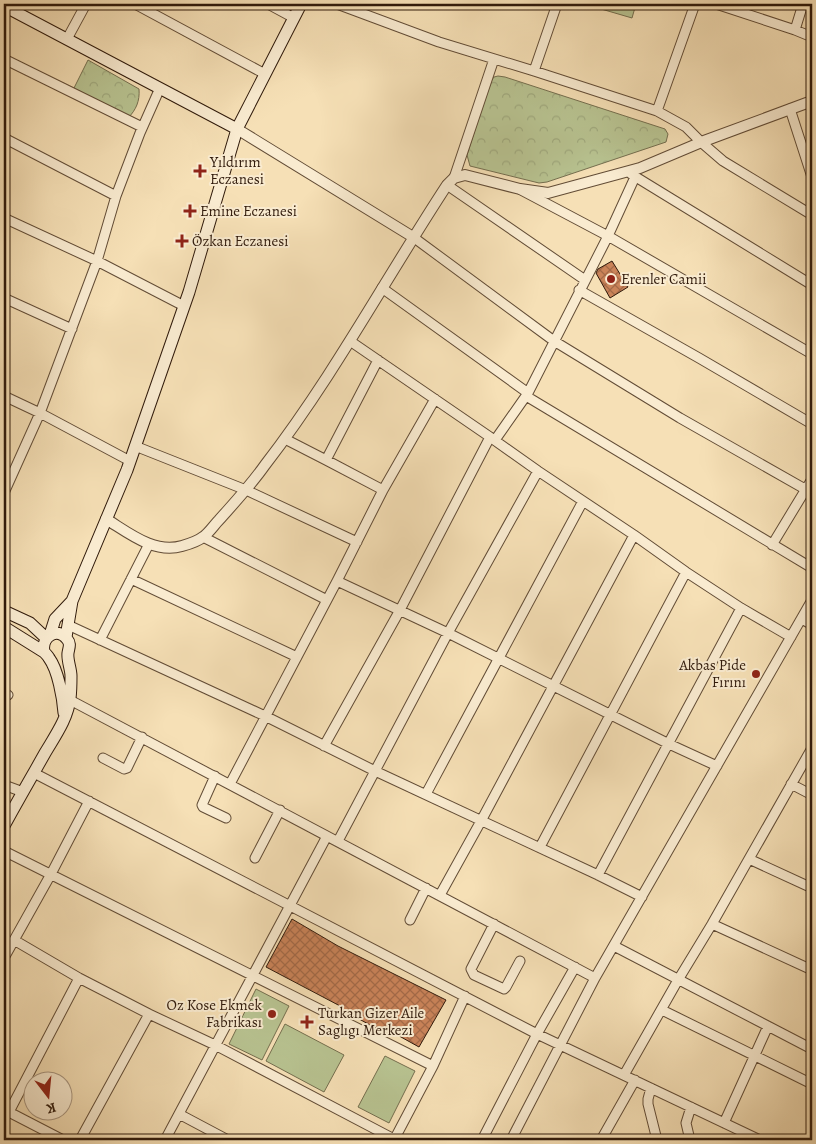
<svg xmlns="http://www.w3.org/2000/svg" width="816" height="1144" viewBox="0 0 816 1144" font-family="Alegreya,serif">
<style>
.grass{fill:#b8c391;stroke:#746e4e}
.forest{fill:url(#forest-crowns);stroke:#746e4e}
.building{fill:url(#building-cross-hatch);stroke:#301a0b}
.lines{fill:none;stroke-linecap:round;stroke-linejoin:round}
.minor-casing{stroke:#624c36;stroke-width:11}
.tertiary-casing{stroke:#624c36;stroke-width:12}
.secondary-casing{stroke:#301a0b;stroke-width:13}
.minor{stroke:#f9ebd0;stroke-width:9}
.tertiary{stroke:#f9ebd0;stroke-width:10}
.secondary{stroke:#f9ebd0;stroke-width:11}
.poi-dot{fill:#8f2418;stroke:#f9ebd0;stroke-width:2}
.labels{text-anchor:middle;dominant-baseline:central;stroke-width:4;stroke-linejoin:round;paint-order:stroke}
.poi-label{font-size:15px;fill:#301a0b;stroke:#f9ebd0;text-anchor:start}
</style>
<defs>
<pattern id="forest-crowns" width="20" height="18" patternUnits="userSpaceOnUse" patternTransform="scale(1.25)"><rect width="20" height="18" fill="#b8c391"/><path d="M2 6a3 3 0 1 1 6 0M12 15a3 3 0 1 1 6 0" fill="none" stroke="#9ea77c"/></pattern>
<pattern id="building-cross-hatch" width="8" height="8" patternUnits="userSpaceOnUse" patternTransform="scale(1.25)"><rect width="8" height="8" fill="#ca8359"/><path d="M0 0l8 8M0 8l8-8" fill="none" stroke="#a46a48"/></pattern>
</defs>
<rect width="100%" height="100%" fill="#f6e0b6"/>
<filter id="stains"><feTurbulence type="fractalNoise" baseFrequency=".004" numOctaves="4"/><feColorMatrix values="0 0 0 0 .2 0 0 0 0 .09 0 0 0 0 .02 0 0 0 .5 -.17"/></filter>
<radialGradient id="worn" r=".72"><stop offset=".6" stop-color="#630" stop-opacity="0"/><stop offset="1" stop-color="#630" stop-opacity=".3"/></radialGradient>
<path class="grass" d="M584,4H636L632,18Z
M256,989L289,1006L262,1060L229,1044Z
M285,1024L344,1055L324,1092L266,1061Z
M385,1056L415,1071L389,1123L358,1107Z"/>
<path class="forest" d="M88,60L139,89C140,101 136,110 128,118L73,90Z
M498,76L505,77L665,129L668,134L666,142L547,182L539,183L470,166L467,155L490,82L494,77Z"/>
<path class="building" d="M612,261L628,287L610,298L596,273L598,269Z
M292,919L338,946L446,1000L419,1047L392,1032L391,1035L370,1025L341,1009L342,1007L266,967Z"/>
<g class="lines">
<defs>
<path id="minor" d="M135,4L265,74
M268,4L294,18
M337,4L439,42L534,71L657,111L686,127L701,142L723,161L812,215
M716,4L795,30L812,37
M795,30L803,4
M67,39L86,4
M4,59L142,127
M534,71L557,4
M790,109L812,177
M657,111L695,4
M4,138L116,196
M631,174L812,285
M454,178L494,59
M447,185L585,280
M521,190L608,236L812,354
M4,218L97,261L184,306
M413,237L554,341L680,418L812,493
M382,288L528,393
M579,290L699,358L812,424
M4,298L72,329
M350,341L490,437L538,471L634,535L686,572L741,608L791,637
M4,396L40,413L130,461
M526,396L812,568
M285,439L326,460L383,490
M495,440L528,393L608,236L635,177
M135,446L246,490L357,542
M326,460L378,360
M4,493L40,413L97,261L116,196L140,133L160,88
M203,537L327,600
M772,545L812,479
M131,579L297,657
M337,581L448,633L669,744L717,766
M802,619L812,625
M68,625L265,716L375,771L598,875L642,897
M100,640L149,544
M4,694L8,695
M65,701L70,700L595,978
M324,746L400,610L490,437
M103,758L124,769L127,768L142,737
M34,773L537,1034L760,1140
M215,776L202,805L203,807L226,818
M230,784L337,581L383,490L435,399
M791,784L812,795
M4,785L23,792
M426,794L583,501
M338,841L448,633L538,471
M540,847L686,572
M4,851L433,1066
M255,858L280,810
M749,859L812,888
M598,875L741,608
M440,895L481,821L634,535
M410,920L426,888
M494,924L471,969L474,975L504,989L506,987L520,961
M712,924L812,970
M14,940L79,978L149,1014L215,1045L394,1139
M614,946L812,1049
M4,958L51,874L89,801
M662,1010L812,1084
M624,1075L678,980L712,924L812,748
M651,1088L648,1099V1104L657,1140
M5,1110L63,1140
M9,1112L79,978
M179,1114L228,1140
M724,1123L768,1026
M80,1140L149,1014
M165,1140L327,836
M394,1140L433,1066L465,996
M482,1140L537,1034L575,967
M511,1140L595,978L812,600
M601,1140L635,1080
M690,1140L686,1123L691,1107"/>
<path id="tertiary" d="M237,129L413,237
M106,519C129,533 154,554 182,546C189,544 198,541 203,537C209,533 214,525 219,520C235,502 251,485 265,465C333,377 386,278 447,185L454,178L465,175L520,189L548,193L640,168L704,141L812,101"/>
<path id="secondary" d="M4,6L237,129
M4,611L30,623L46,638
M4,627L44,652C46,654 48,656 49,658C58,670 63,698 64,713
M50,635L55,619L72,601
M66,637L72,601L127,470L189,292L237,129L301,4
M4,826C17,802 31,778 45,753C55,736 68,718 70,698C71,691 71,683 71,676C71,669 67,660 68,653C69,647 71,644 67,639C57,626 41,637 44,652"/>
</defs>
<use href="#minor" class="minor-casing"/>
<use href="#tertiary" class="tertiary-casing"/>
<use href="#secondary" class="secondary-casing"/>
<use href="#minor" class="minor"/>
<use href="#tertiary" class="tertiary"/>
<use href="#secondary" class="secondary"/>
</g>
<g class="poi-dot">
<path d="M197.5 163.5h5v5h5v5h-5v5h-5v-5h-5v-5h5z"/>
<path d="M187.5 203.5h5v5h5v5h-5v5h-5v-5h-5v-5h5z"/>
<path d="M179.5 233.5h5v5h5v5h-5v5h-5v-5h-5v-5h5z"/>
<circle cx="611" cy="279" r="5"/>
<circle cx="756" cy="674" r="5"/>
<circle cx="272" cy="1014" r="5"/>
<path d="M304.5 1014.5h5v5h5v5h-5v5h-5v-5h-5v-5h5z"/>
</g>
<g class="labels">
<g class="poi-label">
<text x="210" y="162">Yıldırım<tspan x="210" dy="17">Eczanesi</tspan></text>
<text x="200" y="211">Emine Eczanesi</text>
<text x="192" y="241">Özkan Eczanesi</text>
<text x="621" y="279">Erenler Camii</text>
<text x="746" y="665" text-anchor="end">Akbas Pide<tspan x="746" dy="17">Fırını</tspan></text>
<text x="262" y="1005" text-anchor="end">Oz Kose Ekmek<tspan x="262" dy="17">Fabrikası</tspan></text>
<text x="318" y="1013">Turkan Gizer Aile<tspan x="318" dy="17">Saglıgı Merkezi</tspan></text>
</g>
</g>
<rect width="816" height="1144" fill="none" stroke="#f6e0b6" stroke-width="20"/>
<rect x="5" y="5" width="806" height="1134" fill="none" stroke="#301a0b" stroke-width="2.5"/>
<rect x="10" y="10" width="796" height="1124" fill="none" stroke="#301a0b"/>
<g transform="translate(48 1096) rotate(164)"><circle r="24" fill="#f9ebd0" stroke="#a99781"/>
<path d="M0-4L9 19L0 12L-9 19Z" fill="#8f2418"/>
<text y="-8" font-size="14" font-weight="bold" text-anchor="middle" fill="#301a0b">K</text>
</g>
<rect width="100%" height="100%" filter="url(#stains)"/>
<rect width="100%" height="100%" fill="url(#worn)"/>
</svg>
